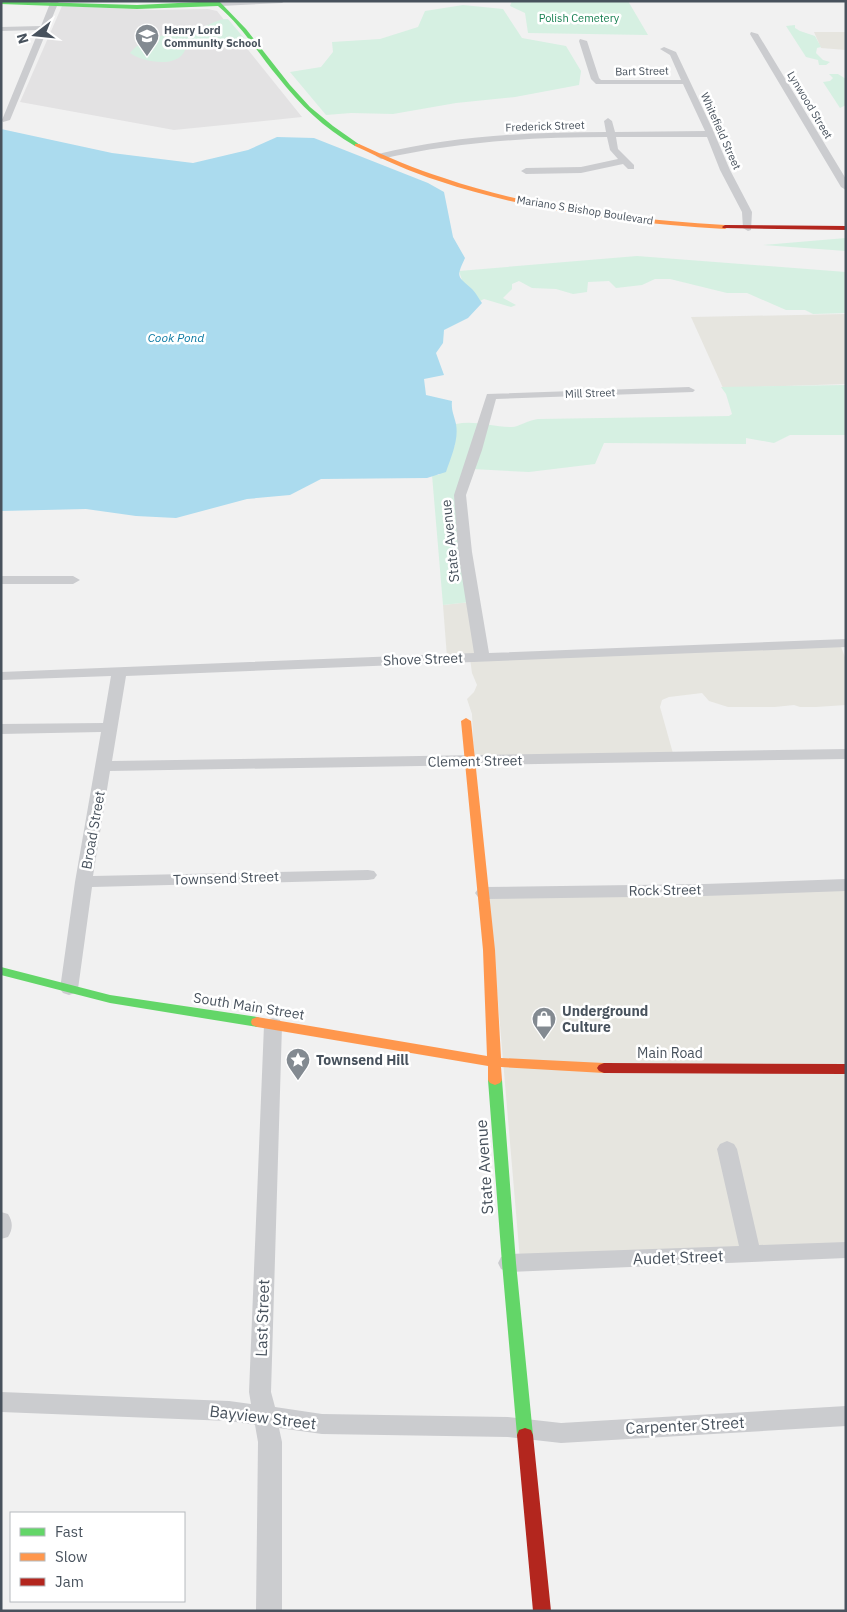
<svg xmlns="http://www.w3.org/2000/svg" width="847" height="1612" viewBox="0 0 847 1612" font-family="'IBM Plex Sans',sans-serif">
<style>
.commercial{fill:#e6e5df}
.education{fill:#e3e2e3}
.green{fill:#d6f0e2}
.water{fill:#abdbee}
.lines{fill:none;stroke-linecap:round;stroke-linejoin:round}
.street{fill:#cbcccf;fill-rule:evenodd}
.fast{fill:#63d668;fill-rule:evenodd}
.slow{fill:#ff974d;fill-rule:evenodd}
.jam{fill:#b3261e;fill-rule:evenodd}
.labels{text-anchor:middle;dominant-baseline:central;stroke-width:5;stroke-linejoin:round;paint-order:stroke}
.far-park-label{font-size:11px;fill:#188052;stroke:#fff}
.far-poi-label{font-size:11px;font-weight:bold;fill:#48525d;stroke:#fff;text-anchor:start}
.far-street-label{font-size:11px;fill:#48525d;stroke:#fff}
.far-water-label{font-size:12px;font-style:italic;fill:#0d7aa3;stroke:#fff}
.street-label{font-size:14px;fill:#48525d;stroke:#fff}
.poi-label{font-size:14px;font-weight:bold;fill:#48525d;stroke:#fff;text-anchor:start}
.near-street-label{font-size:16px;fill:#48525d;stroke:#fff}
</style>
<rect width="100%" height="100%" fill="#f1f1f1"/>
<path class="commercial" d="M814,32H846V50L821,48Z
M846,314V384L723,388L691,317Z
M470,602L480,656L840,644L846,660V705L816,707H800L794,705L775,707H728L709,701L702,693L669,697L662,700L660,707L674,757L474,759L472,714L467,699L474,692L477,685L472,673L470,658L447,657L443,605Z
M846,884V1250L520,1260L489,896Z"/>
<path class="education" d="M62,6L154,10L208,9L217,11L302,117L174,130L20,102Z"/>
<path class="green" d="M512,1H628L648,35L528,33L525,13L510,6Z
M463,5L503,9L522,38L566,46L581,71L579,85L515,97L456,103L393,114L351,113L326,115L290,72L321,67L333,52L332,42L380,39L418,27L425,11Z
M225,19H228L244,38L236,42H202L193,46L195,48L185,50C178,69 142,62 130,53C144,34 181,33 203,27C211,24 217,20 225,19Z
M795,25V28L800,31L815,36L821,47L817,48L816,53L823,60L830,62L826,65H819L818,60L806,57L786,26Z
M829,74H838L846,79V105L840,108L823,82L830,81L833,78Z
M846,238V251L763,245Z
M637,256L846,272V313L813,314L805,310H786L747,293H727L670,279H655L642,285L616,288L609,281L588,282L587,292L573,294L556,289L532,288L519,281L512,284V289L503,298L516,305L511,307L484,299L480,301L472,290L463,283L459,271Z
M846,385V435H790L774,443L746,438V444L604,443L595,464L529,472L472,469L457,496L470,602L443,605L432,475H439L455,445L456,424C474,420 493,427 512,427C518,427 528,420 538,419L729,416L732,414L726,394L721,387Z"/>
<path class="water" d="M1,129L112,153L193,163L248,150L277,137L314,138L428,183L444,192L453,237L465,258C456,278 457,275 472,289C476,293 479,299 482,303L468,318L444,330L443,343L436,353L444,375L424,379L426,395L452,401C451,410 454,415 456,424C459,440 451,457 446,472L427,478L321,479L290,495L247,499L176,518L136,516L86,509L1,511Z"/>
<g class="lines">
<path class="street" d="M51,1H59L10,120L3,122L2,120L39,30L1,31V27L41,26Z
M231,1H285L282,3L220,6L216,4L220,2Z
M751,32L758,34L846,179V190L841,187L750,34Z
M580,39L587,41L599,78L601,80H681L670,55L660,49L664,47L676,52L712,128L730,170L752,212L751,230L748,231L743,228L742,212L720,170L707,137H616L618,149L634,165V169H628L623,164L581,173L526,174L521,171L526,168L581,167L618,159L610,150L607,137C530,137 456,142 381,159L376,156L378,154C453,136 529,132 606,132L604,121L608,118L612,121L615,132L705,131L683,84H596L591,79L579,41Z
M689,387L695,390L693,392L496,399L482,450L466,495L472,552L489,653L846,639V647L126,676L112,761L846,749V759L110,771L93,876L368,870L374,871L377,875L374,879L368,880L92,887L78,989L75,993L69,995L63,993L60,989L75,882L101,732L1,734V724L103,723L111,676L1,680V672L474,653L458,552L454,495L487,394Z
M1,576H73L80,580L73,584H1Z
M846,879V891L704,896L484,899L478,897L475,893L478,889L484,887L704,884Z
M273,1018L280,1020L282,1025L271,1392L275,1407L322,1414L508,1417L561,1423L846,1406V1426L561,1443L508,1437L322,1434L279,1428L282,1442V1611H256L258,1442L255,1425L229,1421L1,1412V1392L229,1401L251,1404L249,1392L264,1025L266,1020Z
M727,1141L734,1144L737,1149L759,1245L846,1242V1258L509,1272L501,1269L498,1263L501,1257L509,1254L739,1246L717,1149L720,1144Z
M1,1212L8,1214C13,1222 13,1229 8,1237L1,1239Z"/>
<path class="fast" d="M1,1L137,5L219,1L246,29L290,85L310,107L333,126L360,145L355,146C324,128 300,105 278,77C258,53 242,26 218,6L137,9L1,4Z
M1,967L110,995L257,1017L262,1019L263,1022L262,1025L257,1027L110,1003L1,975Z
M495,1075L500,1077L502,1080L516,1263L533,1435L531,1440L525,1442L519,1440L517,1435L502,1263L488,1080L490,1077Z"/>
<path class="slow" d="M355,144H359C387,157 415,169 444,178C534,209 630,219 725,225L728,227L725,229C629,223 531,212 439,181C410,172 383,159 355,146Z
M466,718L471,721L495,950L501,1058L604,1063L609,1065L611,1068L609,1071L604,1073L501,1067L502,1080L500,1083L495,1085L490,1083L488,1080V1066L257,1027L252,1025L251,1022L252,1019L257,1017L487,1056L483,950L461,721Z"/>
<path class="jam" d="M725,225L846,226V230L723,228L722,227Z
M604,1063L846,1064V1074L604,1073L599,1071L597,1068L599,1065Z
M525,1428L531,1430L533,1435L551,1611H533L517,1435L519,1430Z"/>
</g>
<defs>
<symbol id="school-pin" viewBox="-11 -11 22 30"><path d="M0 17L-7.5 6A9.5 9.5 0 1 1 7.5 6Z" fill="#838a91" stroke="#fff"/><path d="M0-5L7-2L0 1L-7-2ZM-4 1L0 2.5L4 1V4Q0 6-4 4Z" fill="#fff"/></symbol>
<symbol id="shop-pin" viewBox="-11 -11 22 30"><path d="M0 17L-7.5 6A9.5 9.5 0 1 1 7.5 6Z" fill="#838a91" stroke="#fff"/><path d="M-5-2.5h2.3a2.7 3.5 0 0 1 5.4 0H5L5.5 6h-11ZM-1.5-2.5h3a1.5 2.3 0 0 0-3 0Z" fill="#fff"/></symbol>
<symbol id="sight-pin" viewBox="-11 -11 22 30"><path d="M0 17L-7.5 6A9.5 9.5 0 1 1 7.5 6Z" fill="#838a91" stroke="#fff"/><path d="M0-6L1.8-2.2L6-1.7L2.9 1.2L3.7 5.4L0 3.3L-3.7 5.4L-2.9 1.2L-6-1.7L-1.8-2.2Z" fill="#fff"/></symbol>
</defs>
<g fill-rule="evenodd">
<use href="#school-pin" x="133" y="22" width="28" height="38"/>
<use href="#shop-pin" x="530" y="1005" width="28" height="38"/>
<use href="#sight-pin" x="284" y="1046" width="28" height="38"/>
</g>
<g class="labels">
<g class="far-park-label">
<text x="579" y="18">Polish Cemetery</text>
</g>
<g class="far-poi-label">
<text x="164" y="30">Henry Lord<tspan x="164" dy="13">Community School</tspan></text>
</g>
<g class="far-street-label">
<text transform="translate(642 71) rotate(-1)">Bart Street</text>
<text transform="translate(810 105) rotate(59)">Lynwood Street</text>
<text transform="translate(545 126) rotate(-2)">Frederick Street</text>
<text transform="translate(721 131) rotate(66)">Whitefield Street</text>
<text transform="translate(585 210) rotate(9)">Mariano S Bishop Boulevard</text>
<text transform="translate(590 393) rotate(-2)">Mill Street</text>
</g>
<g class="far-water-label">
<text x="176" y="337">Cook Pond</text>
</g>
<g class="street-label">
<text transform="translate(450 541) rotate(-96)">State Avenue</text>
<text transform="translate(423 659) rotate(-2)">Shove Street</text>
<text transform="translate(475 761) rotate(-1)">Clement Street</text>
<text transform="translate(93 830) rotate(-80)">Broad Street</text>
<text transform="translate(226 878) rotate(-2)">Townsend Street</text>
<text transform="translate(665 890) rotate(-1)">Rock Street</text>
<text transform="translate(249 1006) rotate(9)">South Main Street</text>
<text x="670" y="1053">Main Road</text>
</g>
<g class="poi-label">
<text x="562" y="1011">Underground<tspan x="562" dy="16">Culture</tspan></text>
<text x="316" y="1060">Townsend Hill</text>
</g>
<g class="near-street-label">
<text transform="translate(484 1167) rotate(-94)">State Avenue</text>
<text transform="translate(678 1257) rotate(-2)">Audet Street</text>
<text transform="translate(262 1318) rotate(-88)">Last Street</text>
<text transform="translate(263 1417) rotate(7)">Bayview Street</text>
<text transform="translate(685 1425) rotate(-3)">Carpenter Street</text>
</g>
</g>
<rect width="847" height="1612" fill="none" stroke="#48525d" stroke-width="5"/>
<rect x="10" y="1512" width="175" height="90" fill="#ffffff" stroke="#b6babe"/>
<rect x="20" y="1528" width="25" height="8" fill="#63d668" stroke="#b6babe"/>
<text x="55" y="1537" font-size="15" fill="#48525d">Fast</text>
<rect x="20" y="1553" width="25" height="8" fill="#ff974d" stroke="#b6babe"/>
<text x="55" y="1562" font-size="15" fill="#48525d">Slow</text>
<rect x="20" y="1578" width="25" height="8" fill="#b3261e" stroke="#b6babe"/>
<text x="55" y="1587" font-size="15" fill="#48525d">Jam</text>
<g transform="translate(35 35) rotate(254)" stroke="#ffffff" stroke-width="4" paint-order="stroke">
<path d="M0-4L9 19L0 12L-9 19Z" fill="#48525d"/>
<text y="-8" font-size="14" font-weight="bold" text-anchor="middle" fill="#48525d">N</text>
</g>
</svg>
